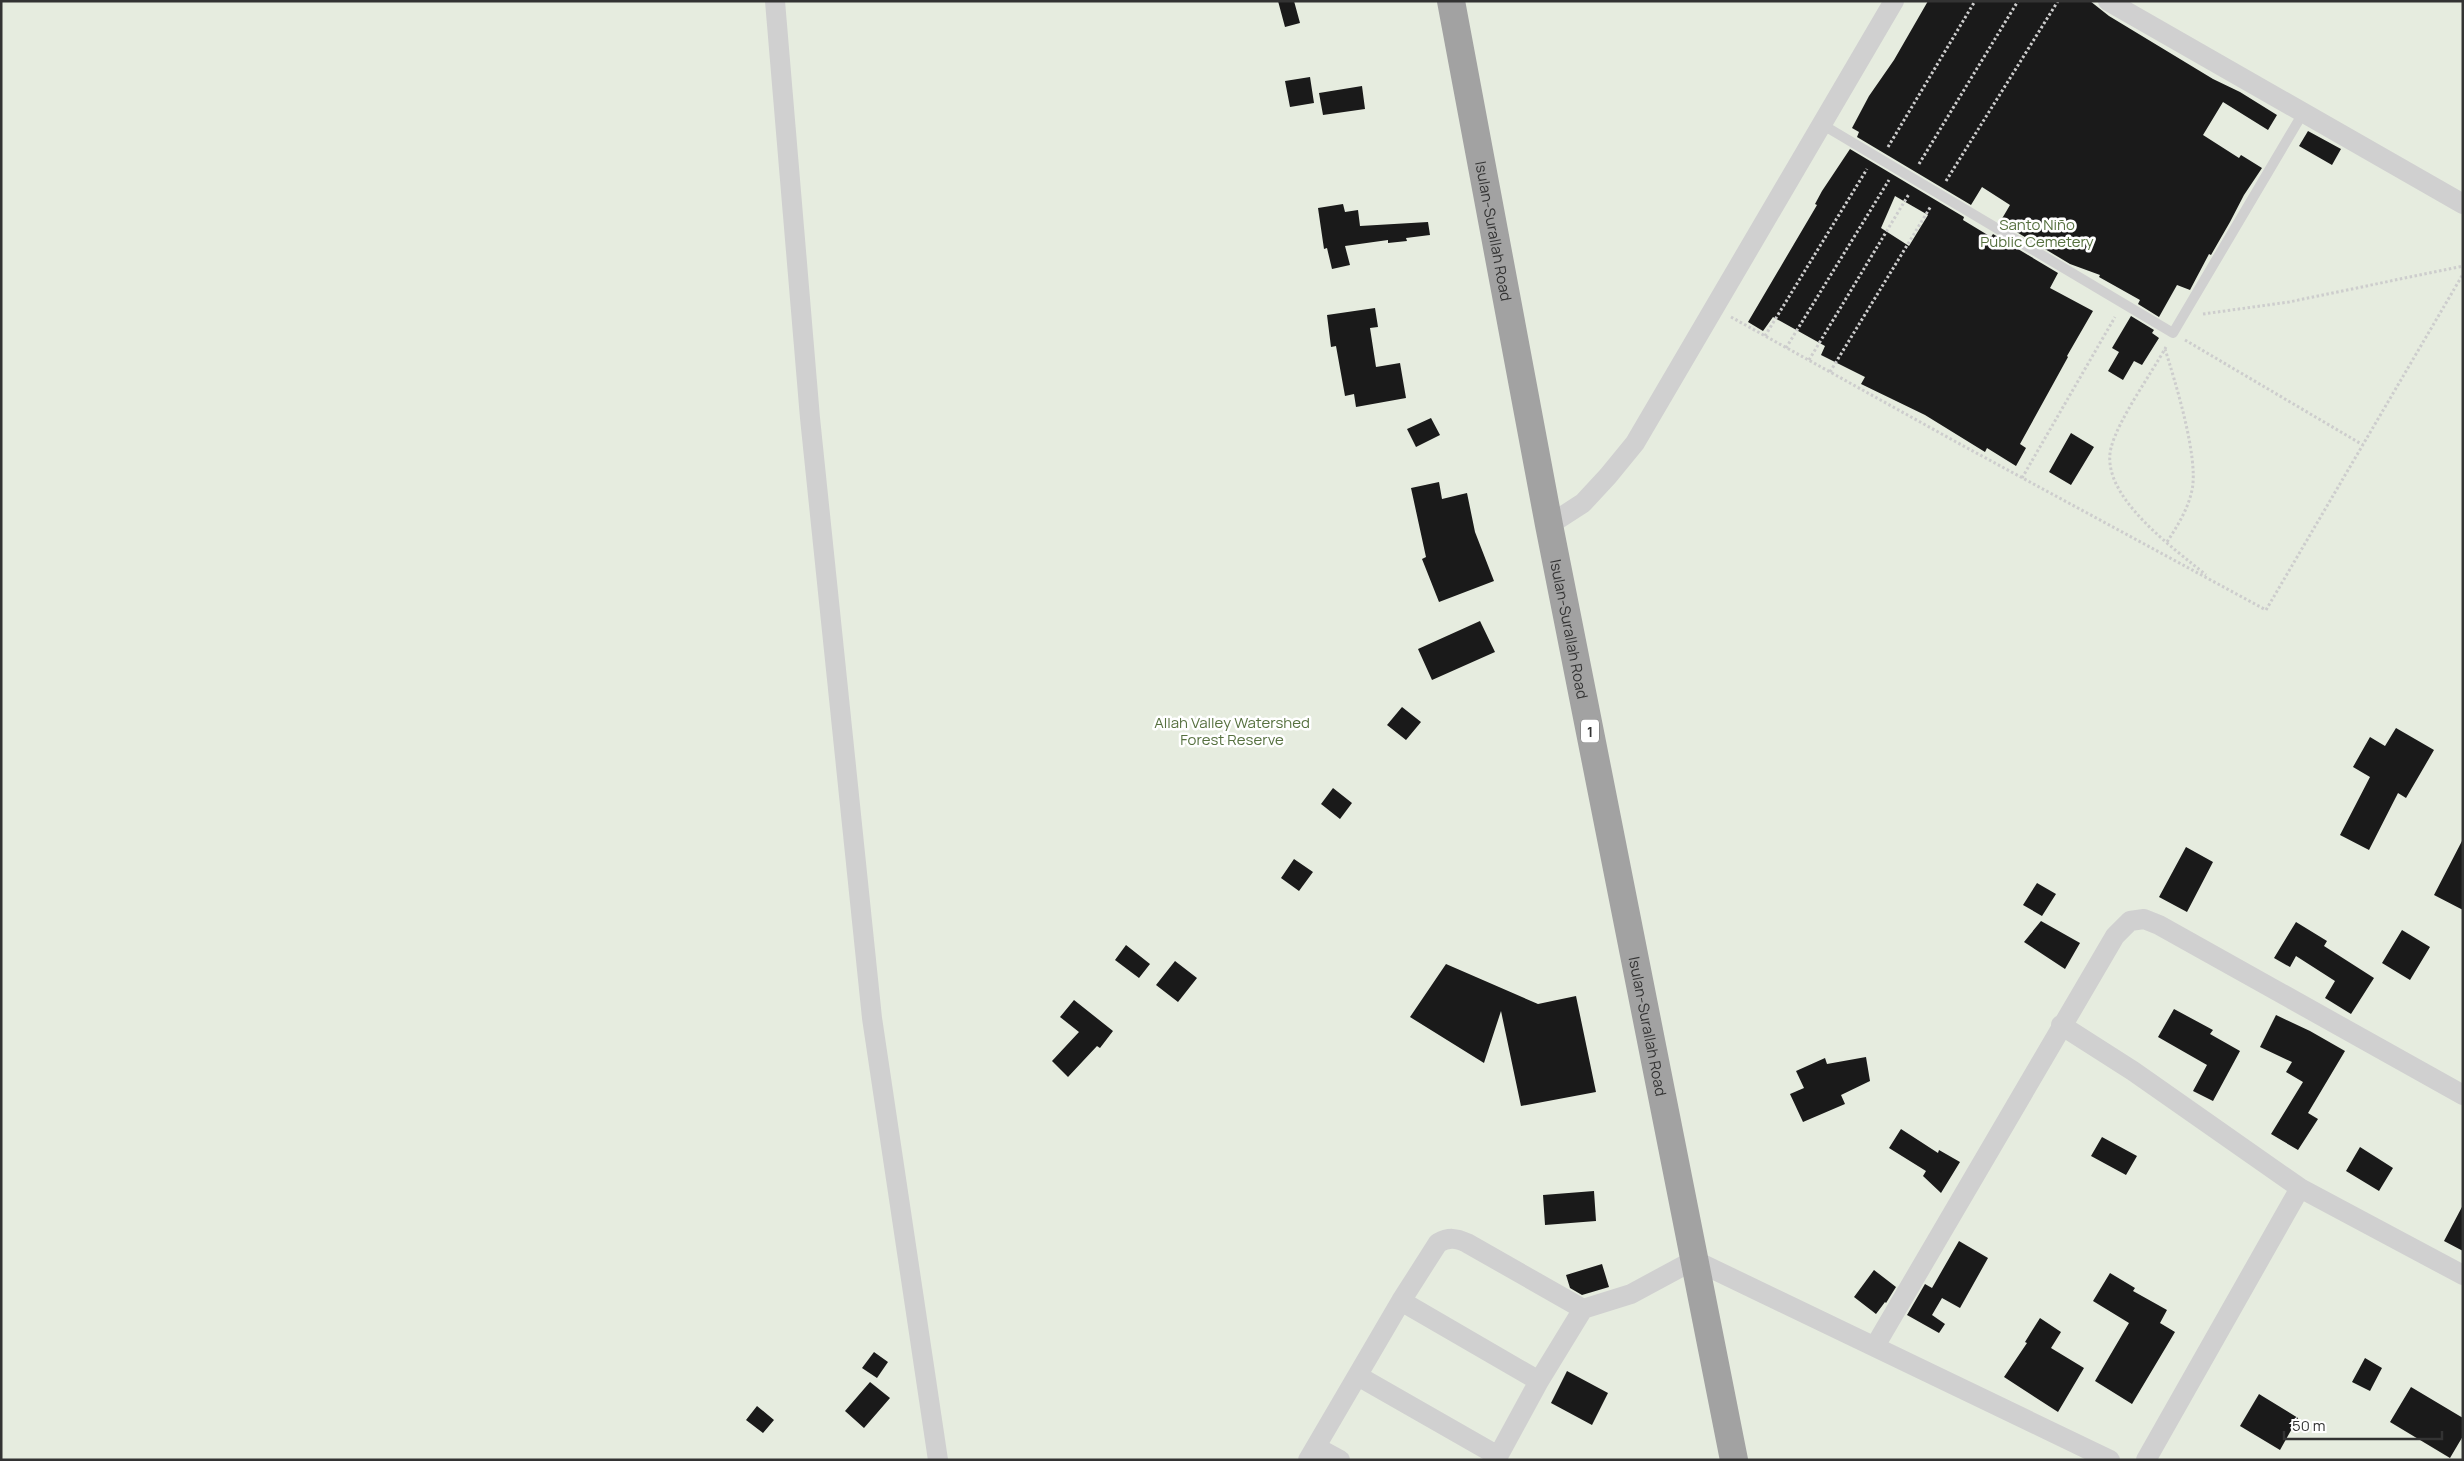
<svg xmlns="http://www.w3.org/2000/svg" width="2464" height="1461" viewBox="0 0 2464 1461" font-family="Manrope,sans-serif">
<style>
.green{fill:#e6ecdf}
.building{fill:#1a1a1a;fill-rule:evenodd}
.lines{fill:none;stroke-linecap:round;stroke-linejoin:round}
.path{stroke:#cdcdcd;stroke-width:3;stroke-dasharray:2.5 2.5;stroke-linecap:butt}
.service{stroke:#d0d0d0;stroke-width:10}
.minor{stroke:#d0d0d0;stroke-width:20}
.trunk{stroke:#a2a2a2;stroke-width:28}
.labels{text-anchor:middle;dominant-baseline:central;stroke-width:5;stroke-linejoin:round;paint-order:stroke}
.shield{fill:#fff;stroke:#707070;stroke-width:1}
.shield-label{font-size:14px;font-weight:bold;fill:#333}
.park-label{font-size:15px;fill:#56703f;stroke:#fff}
.street-label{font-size:15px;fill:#333;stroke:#fff}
</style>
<rect width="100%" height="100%" fill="#fff"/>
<path class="green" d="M1,1H2463V1460H1Z"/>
<path class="building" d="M1278,1H1294L1300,23L1285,27Z
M1928,1H2090L2109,16L2213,79L2240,92L2277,115L2268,130L2223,102L2203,135L2239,158L2241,155L2262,168L2244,195L2230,222L2211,255L2209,254L2190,290L2177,285L2159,317L2138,304L2140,300L2099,277L2100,275L2070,264L2000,222L2010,205L1982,187L1971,205L1857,137L1859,132L1852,128L1869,96L1894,60Z
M1310,77L1314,103L1290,107L1285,81Z
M1362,86L1365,109L1323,115L1319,93Z
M2308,131L2341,149L2332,165L2299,146Z
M1850,149L1964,217L1963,220L1991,237L1993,234L2058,273L2050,288L2093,311L2067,356L2068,357L2020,444L2026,448L2016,466L1987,448L1985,452L1925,415L1861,384L1865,377L1821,355L1825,346L1773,317L1763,331L1748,322L1817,205L1815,204L1822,191ZM1895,196L1928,215L1909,246L1881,228Z
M1343,204L1345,212L1358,210L1360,226L1428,222L1430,235L1406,238L1407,241L1388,243V240L1345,246L1350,265L1332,269L1327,248L1324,249L1318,208Z
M1375,308L1378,327L1370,328L1376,367L1400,363L1406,398L1356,407L1354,394L1345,396L1336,346L1331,347L1327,315Z
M2131,316L2154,330L2152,333L2159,338L2142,365L2134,361L2123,380L2108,371L2119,352L2112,348Z
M1431,418L1440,435L1416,447L1407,429Z
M2071,433L2094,447L2071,485L2049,472Z
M1439,482L1442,499L1467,493L1475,532L1494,581L1439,602L1422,559L1426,557L1411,488Z
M1480,621L1495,652L1432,680L1418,649Z
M1402,707L1421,722L1406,740L1387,725Z
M2396,728L2434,750L2406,798L2398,793L2369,850L2340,835L2370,777L2353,767L2370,737L2385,746Z
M1333,788L1352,803L1340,819L1321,804Z
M2463,839V910L2434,895Z
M2186,847L2213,862L2187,912L2159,897Z
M1294,859L1313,872L1299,891L1281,878Z
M2037,883L2056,894L2042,916L2023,905Z
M2041,921L2080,943L2065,969L2024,942Z
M2296,922L2327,941L2324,946L2374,978L2351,1014L2325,998L2335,981L2296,956L2290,967L2274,958Z
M2402,930L2430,947L2410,980L2382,963Z
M1126,945L1150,964L1139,978L1115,960Z
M1175,961L1197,978L1178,1002L1156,985Z
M1446,964L1538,1004L1576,996L1596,1092L1521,1106L1501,1011L1484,1063L1410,1017Z
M1074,1000L1113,1031L1100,1048L1097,1046L1068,1077L1052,1061L1079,1032L1060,1017Z
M2174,1009L2213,1030L2210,1034L2240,1051L2213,1101L2193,1091L2207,1065L2158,1037Z
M2276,1015L2310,1031L2345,1051L2308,1113L2318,1119L2298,1150L2271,1134L2303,1082L2286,1072L2292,1062L2260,1047Z
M1866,1057L1870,1081L1841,1095L1845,1104L1803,1122L1790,1094L1804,1088L1796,1071L1825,1058L1827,1064Z
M1901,1129L1938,1153L1939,1150L1960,1162L1941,1193L1923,1176L1926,1171L1889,1148Z
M2102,1137L2137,1156L2126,1175L2091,1156Z
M2360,1147L2393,1168L2379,1191L2346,1171Z
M1594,1191L1596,1221L1545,1225L1543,1195Z
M2463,1205V1251L2444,1241Z
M1959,1241L1988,1258L1960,1308L1942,1298L1932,1315L1945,1324L1939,1333L1907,1315L1925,1284L1932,1288Z
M1602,1264L1609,1287L1582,1295L1570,1288L1566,1275Z
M1874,1270L1896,1287L1886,1303L1885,1302L1876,1314L1854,1297Z
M2110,1273L2135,1288L2133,1291L2167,1310L2160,1323L2175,1332L2132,1404L2095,1381L2129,1323L2093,1301Z
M2040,1318L2061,1332L2051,1348L2084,1368L2058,1412L2004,1377L2027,1343L2025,1342Z
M874,1352L888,1362L877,1378L862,1368Z
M2365,1358L2382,1368L2370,1391L2352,1382Z
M1567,1371L1608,1393L1592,1425L1551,1403Z
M870,1382L890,1398L864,1428L845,1411Z
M2411,1387L2463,1418V1436L2450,1458L2390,1422Z
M2259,1394L2298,1418L2280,1450L2240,1426Z
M757,1406L774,1420L763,1433L746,1420Z"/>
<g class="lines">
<path class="path" d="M1888,147L1975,1
M1919,164L2018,1
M1946,181L2058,1
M2203,314L2289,302L2463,266
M1731,317L1958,443L2266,610L2463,274
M1765,336L1867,169
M2185,340L2363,445
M2166,347C2151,374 2118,420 2111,448C2099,496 2175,549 2206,575
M1786,348L1889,180
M2165,349C2175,381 2199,458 2192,490C2188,509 2178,525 2167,542
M1809,360L1909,194
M1830,372L1931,206
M2022,478L2115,317"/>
<path class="service" d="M1823,125L2173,333L2303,113"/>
<path class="minor" d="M775,1L810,418L872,1018L938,1460
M2108,1L2463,204
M1549,525L1583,503L1608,476L1635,443L1894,1
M2061,1025L2133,1071L2300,1188L2463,1275
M1401,1301L1539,1381
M1875,1346L2115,936L2130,921L2144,919L2159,925L2463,1095
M1358,1376L1498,1456
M1316,1447L1340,1460
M1308,1460L1401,1301L1438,1243C1449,1237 1456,1238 1467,1243L1583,1309
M1496,1460L1539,1381L1583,1309L1631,1294L1694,1260L2110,1460
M2146,1460L2300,1188"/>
<path class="trunk" id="s1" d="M1451,1L1549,525L1734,1460"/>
</g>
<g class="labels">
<rect class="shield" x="1581" y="719.5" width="18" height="23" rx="4"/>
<g class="shield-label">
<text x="1590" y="731">1</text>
</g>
<g class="park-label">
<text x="2037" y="224">Santo Niño<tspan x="2037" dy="17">Public Cemetery</tspan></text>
<text x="1232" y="722">Allah Valley Watershed<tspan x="1232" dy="17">Forest Reserve</tspan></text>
</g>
<g class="street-label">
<text stroke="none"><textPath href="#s1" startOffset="234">Isulan-Surallah Road</textPath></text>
<text stroke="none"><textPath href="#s1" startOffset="639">Isulan-Surallah Road</textPath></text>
<text stroke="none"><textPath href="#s1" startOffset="1044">Isulan-Surallah Road</textPath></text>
</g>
</g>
<rect width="2464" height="1461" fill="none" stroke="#333333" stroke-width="5"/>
<path d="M2284 1431v8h158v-8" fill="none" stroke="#333333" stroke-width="2.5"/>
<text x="2292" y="1431" font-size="15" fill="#333333" stroke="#ffffff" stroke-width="4" paint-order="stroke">50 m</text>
</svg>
